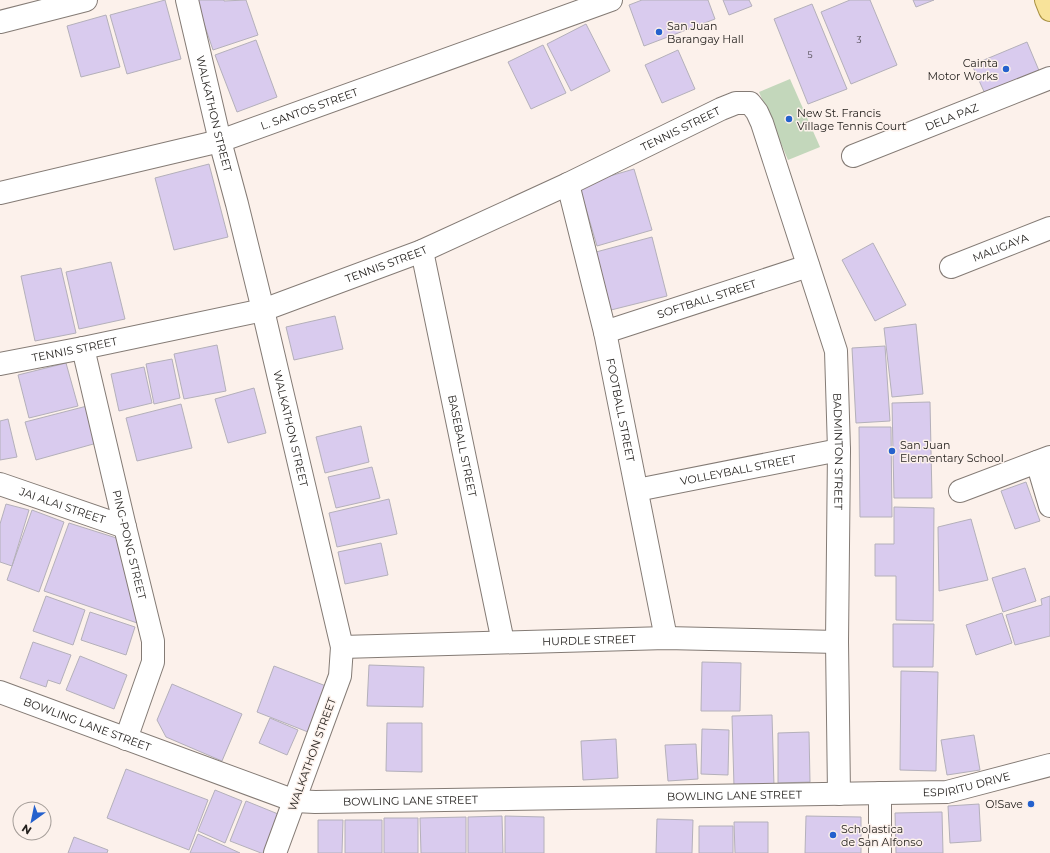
<svg xmlns="http://www.w3.org/2000/svg" width="1050" height="853" viewBox="0 0 1050 853" font-family="Montserrat,sans-serif">
<style>
.pitch{fill:#c3d7bb}
.building{fill:#d9cbee;stroke:#b4b0ba}
.lines{fill:none;stroke-linecap:round;stroke-linejoin:round}
.minor-casing{stroke:#847b75;stroke-width:24}
.major-casing{stroke:#aa9242;stroke-width:24}
.minor{stroke:#fff;stroke-width:22}
.major{stroke:#f8e39a;stroke-width:22}
.poi-dot{fill:#2461cd;stroke:#fcf1eb;stroke-width:1.5}
.labels{text-anchor:middle;dominant-baseline:central;stroke-width:3;stroke-linejoin:round;paint-order:stroke}
.number-label{font-size:9px;fill:#4f4950}
.poi-label{font-size:11px;fill:#211e1b;stroke:#fcf1eb;text-anchor:start}
.street-label{font-size:11px;fill:#211e1b;stroke:#fcf1eb}
</style>
<rect width="100%" height="100%" fill="#fcf1eb"/>
<path class="pitch" d="M790,79L820,147L788,160L759,92Z"/>
<path class="building" d="M165,0L181,59L127,74L110,15Z
M196,0H224V1L246,0L258,35L213,50Z
M642,0H708L715,19L644,46L629,5Z
M723,0H749L752,6L729,15Z
M850,0H870L897,65L851,84L821,12Z
M913,0H934L916,7Z
M812,4L847,89L808,104L774,19Z
M106,15L120,67L81,77L67,26Z
M586,24L610,71L571,91L547,44Z
M256,40L277,97L237,112L215,55Z
M1027,42L1040,73L986,96L972,65Z
M543,45L566,93L531,109L508,62Z
M678,50L695,89L662,103L645,65Z
M209,164L228,237L174,250L155,178Z
M634,169L652,230L597,246L579,185Z
M652,237L667,296L611,310L596,252Z
M873,243L906,305L875,321L842,260Z
M111,262L125,319L79,329L66,272Z
M61,268L76,333L35,341L21,276Z
M335,316L343,349L294,360L286,327Z
M916,324L923,394L892,397L884,328Z
M217,345L226,391L184,399L174,354Z
M885,346L890,421L856,423L852,348Z
M172,359L180,398L154,404L146,364Z
M66,363L78,406L29,418L18,375Z
M144,367L152,403L119,411L111,374Z
M254,388L266,433L228,443L215,399Z
M930,402L932,498H894L892,403Z
M181,404L192,448L137,461L126,418Z
M87,406L97,443L36,460L25,422Z
M8,419L17,457L0,460V421Z
M361,426L369,462L325,473L316,437Z
M859,427H891L892,517H860Z
M372,467L380,498L336,508L328,477Z
M1026,482L1040,521L1015,529L1001,491Z
M389,499L397,534L337,547L329,513Z
M6,504L29,510L12,566L0,562V524Z
M894,507L934,508L933,621L896,620V576H875V544H894Z
M32,510L64,522L39,592L7,580Z
M971,519L988,580L939,591L938,527Z
M69,523L126,541L143,625L44,591Z
M381,543L388,575L345,584L338,552Z
M1025,568L1036,601L1003,612L992,578Z
M46,596L85,610L73,645L33,631Z
M1050,596V636L1015,645L1006,615L1042,605L1041,599Z
M90,612L135,627L126,655L81,640Z
M1002,613L1012,643L976,655L966,625Z
M893,624H934L933,667H893Z
M33,642L71,655L60,684L48,680L46,687L20,678Z
M80,656L127,675L114,709L66,690Z
M702,662L741,663L740,711H701Z
M369,665L424,667L423,707L367,706Z
M274,666L326,686L308,732L257,712Z
M901,671L938,672L936,771L900,770Z
M172,684L242,714L222,761L166,737L157,720Z
M772,715L774,786L734,787L732,716Z
M270,718L298,730L287,755L259,743Z
M387,723H422V772L386,771Z
M702,729L729,730L728,775L701,774Z
M809,732L810,782L778,783V733Z
M974,735L980,770L947,775L941,740Z
M616,739L618,778L583,780L581,741Z
M696,744L698,779L668,781L665,745Z
M126,769L208,800L189,850L107,818Z
M215,790L242,801L225,843L198,831Z
M246,801L283,816L268,853H261L230,841Z
M979,804L981,841L950,843L948,806Z
M942,812L943,853H896L895,813Z
M502,816L503,853H468V817Z
M505,816L544,817V853H505Z
M806,816L861,817V853H805Z
M466,817V853H421L420,818Z
M384,818H418V853H384Z
M657,819L693,820L692,853H656Z
M318,820H343L342,853H318Z
M345,820H382V853H345Z
M734,822H768V853H735Z
M699,826H733V853H699Z
M198,834L240,853H190Z
M74,837L108,850L107,853H68Z"/>
<g class="lines">
<defs>
<g id="minor">
<path id="s1" d="M187,0L220,141L237,204L263,310L342,647L340,676L275,853"/>
<path d="M0,22L86,0"/>
<path id="s2" d="M853,156L1050,78"/>
<path id="s3" d="M568,184L605,332L666,638"/>
<path id="s4" d="M0,193L220,141L611,0"/>
<path id="s5" d="M422,251L503,642"/>
<path id="s6" d="M951,267L1050,228"/>
<path id="s7" d="M605,332L808,266"/>
<path id="s8" d="M83,348L125,527L153,641V662L126,739"/>
<path id="s9" d="M0,364L83,348L263,310L422,251L568,184L721,109L736,103H750L757,112L762,123L836,351L839,450L837,642L839,794"/>
<path d="M1037,462L1050,506"/>
<path id="s10" d="M0,484L125,527"/>
<path id="s11" d="M637,490L839,450"/>
<path d="M960,491L1050,457"/>
<path id="s12" d="M342,647L666,638L837,642"/>
<path id="s13" d="M0,692L295,801L315,802L947,792L1050,765"/>
<path d="M880,853V793"/>
</g>
<path id="major" d="M1046,0L1050,10"/>
</defs>
<use href="#minor" class="minor-casing"/>
<use href="#major" class="major-casing"/>
<use href="#minor" class="minor"/>
<use href="#major" class="major"/>
</g>
<g class="poi-dot">
<circle cx="659" cy="32" r="4"/>
<circle cx="1006" cy="69" r="4"/>
<circle cx="789" cy="119" r="4"/>
<circle cx="892" cy="451" r="4"/>
<circle cx="1031" cy="804" r="4"/>
<circle cx="833" cy="835" r="4"/>
</g>
<g class="labels">
<g class="number-label">
<text x="859" y="39">3</text>
<text x="810" y="54">5</text>
</g>
<g class="poi-label">
<text x="667" y="26">San Juan<tspan x="667" dy="13">Barangay Hall</tspan></text>
<text x="998" y="63" text-anchor="end">Cainta<tspan x="998" dy="13">Motor Works</tspan></text>
<text x="797" y="113">New St. Francis<tspan x="797" dy="13">Village Tennis Court</tspan></text>
<text x="900" y="445">San Juan<tspan x="900" dy="13">Elementary School</tspan></text>
<text x="1023" y="804" text-anchor="end">O!Save</text>
<text x="841" y="829">Scholastica<tspan x="841" dy="13">de San Alfonso</tspan></text>
</g>
<g class="street-label">
<text stroke="none"><textPath href="#s4" startOffset="321">L. SANTOS STREET</textPath></text>
<text stroke="none"><textPath href="#s1" startOffset="117">WALKATHON STREET</textPath></text>
<text stroke="none"><textPath href="#s2" startOffset="106">DELA PAZ</textPath></text>
<text stroke="none"><textPath href="#s9" startOffset="724">TENNIS STREET</textPath></text>
<text stroke="none"><textPath href="#s6" startOffset="53">MALIGAYA</textPath></text>
<text stroke="none"><textPath href="#s9" startOffset="400">TENNIS STREET</textPath></text>
<text stroke="none"><textPath href="#s7" startOffset="107">SOFTBALL STREET</textPath></text>
<text stroke="none"><textPath href="#s9" startOffset="76">TENNIS STREET</textPath></text>
<text stroke="none"><textPath href="#s3" startOffset="232">FOOTBALL STREET</textPath></text>
<text stroke="none"><textPath href="#s1" startOffset="441">WALKATHON STREET</textPath></text>
<text stroke="none"><textPath href="#s5" startOffset="199">BASEBALL STREET</textPath></text>
<text stroke="none"><textPath href="#s9" startOffset="1163">BADMINTON STREET</textPath></text>
<text stroke="none"><textPath href="#s11" startOffset="103">VOLLEYBALL STREET</textPath></text>
<text stroke="none"><textPath href="#s10" startOffset="66">JAI ALAI STREET</textPath></text>
<text stroke="none"><textPath href="#s8" startOffset="202">PING-PONG STREET</textPath></text>
<text stroke="none"><textPath href="#s12" startOffset="247">HURDLE STREET</textPath></text>
<text stroke="none"><textPath href="#s13" startOffset="93">BOWLING LANE STREET</textPath></text>
<text transform="translate(312 754) rotate(-70)">WALKATHON STREET</text>
<text stroke="none"><textPath href="#s13" startOffset="987">ESPIRITU DRIVE</textPath></text>
<text stroke="none"><textPath href="#s13" startOffset="754">BOWLING LANE STREET</textPath></text>
<text stroke="none"><textPath href="#s13" startOffset="430">BOWLING LANE STREET</textPath></text>
</g>
</g>
<g transform="translate(32 821) rotate(213)"><circle r="19" fill="#fcf1eb" stroke="#a49d98"/>
<path d="M0-3L7 15L0 10L-7 15Z" fill="#2461cd"/>
<text y="-6" font-size="11" font-weight="bold" text-anchor="middle" fill="#211e1b">N</text>
</g>
</svg>
